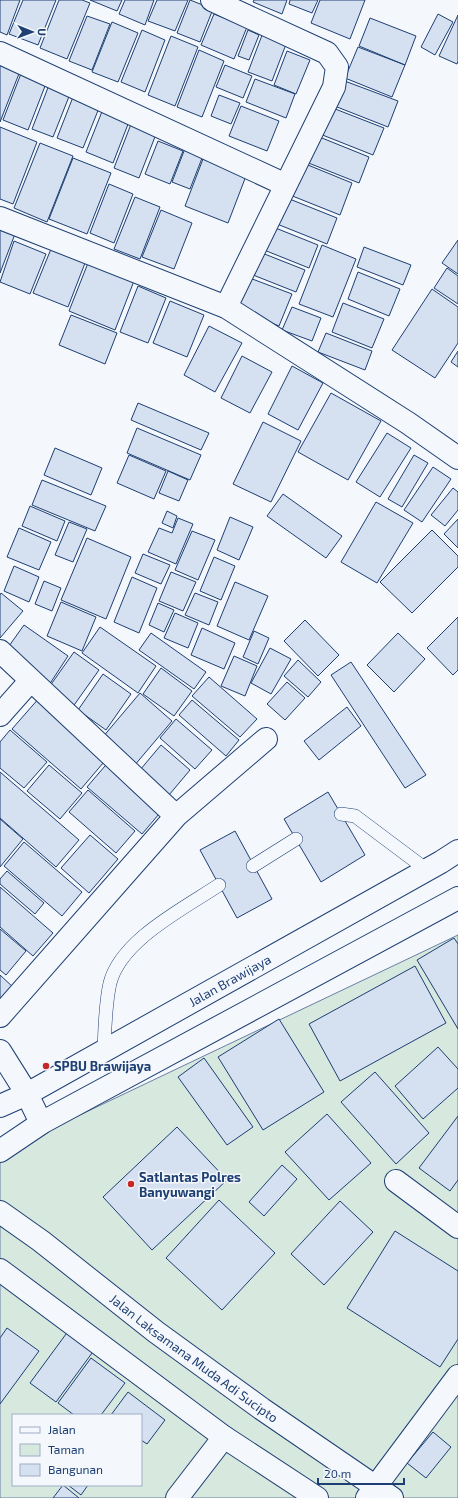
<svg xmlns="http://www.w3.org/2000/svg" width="458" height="1498" viewBox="0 0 458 1498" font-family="'Exo 2',sans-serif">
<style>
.green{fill:#d7e8df;stroke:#687fa3;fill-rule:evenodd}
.building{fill:#d5e0f0;stroke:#1d3f73}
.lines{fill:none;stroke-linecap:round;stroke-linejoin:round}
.service-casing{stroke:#1d3f73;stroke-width:14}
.minor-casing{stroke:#1d3f73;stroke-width:24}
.secondary-casing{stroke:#1d3f73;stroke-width:24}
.trunk-casing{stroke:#1d3f73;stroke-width:24}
.service{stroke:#f4f7fb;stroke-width:13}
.minor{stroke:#f4f7fb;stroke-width:22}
.secondary{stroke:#f4f7fb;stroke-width:22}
.trunk{stroke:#f4f7fb;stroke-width:22}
.poi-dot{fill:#c62828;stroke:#f4f7fb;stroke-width:1.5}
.labels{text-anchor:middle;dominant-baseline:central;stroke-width:3;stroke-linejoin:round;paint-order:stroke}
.street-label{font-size:13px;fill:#1d3f73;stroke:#f4f7fb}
.poi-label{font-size:13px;font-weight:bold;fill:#1d3f73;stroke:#f4f7fb;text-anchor:start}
</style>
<rect width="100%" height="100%" fill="#f4f7fb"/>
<path class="green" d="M458,935V1498H0V1153ZM13,1415H141V1485H13Z"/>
<path class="building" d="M0,0H20L7,35L0,32Z
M23,0H56L38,45L9,34Z
M59,0H82L90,3L67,59L40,48Z
M90,0H122L117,11Z
M125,0H154L145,25L119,14Z
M157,0H188L175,31L148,21Z
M190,0L213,9L200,42L177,33Z
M254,0H287L282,14L253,2Z
M290,0H318L312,13L289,4Z
M320,0H365L350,39L311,23Z
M214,14L247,27L234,59L201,45Z
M438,14L453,22L435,55L421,47Z
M458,15V61L457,64L439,56Z
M87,16L110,24L92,70L69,61Z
M370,18L416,36L405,65L359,46Z
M112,22L138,33L118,82L92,72Z
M142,30L165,40L145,92L121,82Z
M248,30L259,35L249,60L238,56Z
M264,30L288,39L272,81L248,72Z
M171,36L198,47L175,106L148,95Z
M358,47L405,65L392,97L345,78Z
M199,50L224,61L202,117L177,107Z
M287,51L310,60L296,94L274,85Z
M0,58L22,66L0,122Z
M225,65L252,76L243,98L216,87Z
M22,71L47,81L28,130L3,120Z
M255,79L295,94L286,118L246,102Z
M342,80L398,101L388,127L332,105Z
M49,85L70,94L53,137L32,129Z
M219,95L240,103L231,124L211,116Z
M73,97L99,108L83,148L57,138Z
M241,106L279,121L267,151L229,136Z
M330,107L384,128L373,155L320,134Z
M103,109L130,119L113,163L86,152Z
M133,119L158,129L139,178L114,168Z
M0,127L37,142L13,204L0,199Z
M317,136L369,157L359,183L306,162Z
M158,141L183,151L170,184L145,174Z
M40,143L73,156L47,222L14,208Z
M186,146L204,153L190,189L172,182Z
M73,158L111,173L87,234L49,219Z
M203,159L246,176L228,223L185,206Z
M303,163L352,183L340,215L290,195Z
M109,184L133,194L114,243L90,233Z
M135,197L160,207L140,259L114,249Z
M287,198L337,218L327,244L277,224Z
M161,210L192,223L174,269L142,257Z
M273,227L318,245L309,268L264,250Z
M0,228L15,234L0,273Z
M458,240V274L442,263Z
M14,241L46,254L30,294L0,282Z
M322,245L356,259L333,317L299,304Z
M364,247L411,265L403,285L357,267Z
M51,249L85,263L68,307L33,293Z
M257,251L305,270L296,292L248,273Z
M88,263L134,281L115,330L69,311Z
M447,268L458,276V304L434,288Z
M358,272L400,289L389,316L348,299Z
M247,277L292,294L279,326L235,308Z
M138,286L166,298L148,343L120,332Z
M432,289L458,307V343L435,378L392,350Z
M170,301L204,315L187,357L153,343Z
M343,303L384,319L372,348L332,332Z
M292,307L321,318L312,341L282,330Z
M71,315L117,333L105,364L59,345Z
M209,326L242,343L215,392L184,375Z
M326,333L372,351L365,370L318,352Z
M458,351V367L451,362Z
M242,356L272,372L250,413L221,398Z
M292,366L323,383L298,430L268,414Z
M331,393L381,421L348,480L298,452Z
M138,403L209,433L201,450L131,420Z
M263,422L301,441L271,502L233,484Z
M137,428L201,455L190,480L127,453Z
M387,433L411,448L380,497L356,482Z
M55,448L102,468L91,495L44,475Z
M129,455L166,471L154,499L117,483Z
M414,455L428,463L402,507L388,499Z
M433,467L451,479L422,522L404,510Z
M168,471L188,480L179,501L159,493Z
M42,480L106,506L95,531L32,505Z
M453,488L458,492V510L445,526L431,515Z
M283,494L342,536L326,558L267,516Z
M376,502L413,523L377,583L341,562Z
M30,506L65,521L57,541L22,526Z
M167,511L177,516L173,528L162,523Z
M230,517L253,527L239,560L217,550Z
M178,518L193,524L176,564L148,552L159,528L172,533Z
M458,519V548L444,534Z
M69,522L87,529L73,562L55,555Z
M19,528L51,542L39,570L7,557Z
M432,530L458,556V567L412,613L380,582Z
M192,531L215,540L198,580L175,570Z
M87,538L131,557L106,619L61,600Z
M143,554L170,565L161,584L135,573Z
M214,557L235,566L221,600L200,591Z
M14,566L39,577L29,602L4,591Z
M171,572L196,582L183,611L159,601Z
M132,577L157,588L139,633L114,622Z
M44,581L61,588L52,611L35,604Z
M235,582L268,596L249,640L217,626Z
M1,593L23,611L0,638V595Z
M195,593L218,602L209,625L185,615Z
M61,602L96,617L82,651L47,636Z
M158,603L174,610L164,632L149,625Z
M175,613L198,623L188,648L164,638Z
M458,617V670L453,675L427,648Z
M305,620L339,655L318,676L284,641Z
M24,625L68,656L49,685L4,653Z
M100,627L156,666L138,693L82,653Z
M202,628L235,643L224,669L191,655Z
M254,631L269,638L258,664L243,657Z
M151,633L206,672L194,689L139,650Z
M398,633L425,659L394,692L367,665Z
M270,648L291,659L271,694L251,683Z
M74,652L99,670L72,708L47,690Z
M234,656L257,666L245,696L221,686Z
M298,660L321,682L308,697L284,676Z
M351,662L426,775L405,788L331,675Z
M161,668L192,691L174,716L143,694Z
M103,674L131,694L106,730L78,710Z
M209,677L257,719L240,737L192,696Z
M287,682L305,698L285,720L267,704Z
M140,693L172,721L134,766L102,738Z
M40,697L109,756L81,789L12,729Z
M192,700L239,740L226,756L179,715Z
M347,707L361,726L319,760L304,741Z
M176,719L212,750L195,769L160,738Z
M10,730L47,762L24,788L0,768V742Z
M161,745L190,770L169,795L140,770Z
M111,759L165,807L142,834L87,787Z
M49,765L82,793L60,819L27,791Z
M0,772L79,840L56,867L0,818Z
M88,790L135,831L116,853L69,812Z
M328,792L365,855L321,882L284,819Z
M0,819L23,839L0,867Z
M235,831L272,899L237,918L200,850Z
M90,835L118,859L89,893L61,868Z
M24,842L82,892L62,916L4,866Z
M7,871L44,903L35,914L0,884V879Z
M0,887L53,933L33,956L0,927Z
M0,929L26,951L6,975L0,970Z
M454,938L458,944V1029L417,960Z
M415,966L446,1023L340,1081L309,1024Z
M0,975L14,988L0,1004Z
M279,1019L324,1092L263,1130L218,1057Z
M438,1047L458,1069V1088L423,1119L395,1086Z
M204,1058L253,1127L227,1145L178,1077Z
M375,1072L429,1133L396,1164L341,1102Z
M327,1114L371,1163L329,1200L285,1152Z
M458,1116V1180L450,1191L419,1168Z
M177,1127L227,1180L152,1250L103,1197Z
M282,1165L297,1179L264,1216L249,1202Z
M219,1200L275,1253L222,1310L166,1258Z
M340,1201L373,1232L324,1285L291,1254Z
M395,1231L458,1271V1339L440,1367L347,1308Z
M7,1328L39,1351L0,1404V1338Z
M69,1330L95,1349L56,1402L30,1383Z
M91,1358L125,1383L101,1415H74L58,1403Z
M128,1392L165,1420L147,1444L141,1440V1415H111Z
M433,1432L451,1447L426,1478L407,1463Z
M63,1485L79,1498H53Z
M68,1485H88L81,1495Z"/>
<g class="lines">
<defs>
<path id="service" d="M341,814L355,816L427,870
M253,866L296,839
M104,1050C105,1029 105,1005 110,983C121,940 183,909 219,885"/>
<path id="minor" d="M212,0L327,53L337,67L334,87L226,307
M0,53L286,185
M0,218L226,307L408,423L458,458
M0,651L176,816
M0,715L31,680
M0,1016L176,816L266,739
M0,1051L27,1094L41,1123
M396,1181L458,1227
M177,1498L224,1437
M367,1498L458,1376"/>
<g id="secondary">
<path id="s1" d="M0,1212L41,1241L156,1332L262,1409L392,1498"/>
<path d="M0,1270L224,1437L317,1498"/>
</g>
<g id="trunk">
<path id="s2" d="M0,1106L27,1094L441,862L458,851"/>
<path d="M0,1151L43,1122L458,898"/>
</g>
</defs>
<use href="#service" class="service-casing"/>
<use href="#minor" class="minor-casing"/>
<use href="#secondary" class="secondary-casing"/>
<use href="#trunk" class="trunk-casing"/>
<use href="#service" class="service"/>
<use href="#minor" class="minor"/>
<use href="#secondary" class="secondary"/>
<use href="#trunk" class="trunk"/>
</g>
<g class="poi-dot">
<circle cx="46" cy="1066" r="4"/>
<circle cx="131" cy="1184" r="4"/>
</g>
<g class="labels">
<g class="street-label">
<text stroke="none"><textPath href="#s2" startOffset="262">Jalan Brawijaya</textPath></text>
<text stroke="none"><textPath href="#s1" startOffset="243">Jalan Laksamana Muda Adi Sucipto</textPath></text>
</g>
<g class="poi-label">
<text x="54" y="1066">SPBU Brawijaya</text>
<text x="139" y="1177">Satlantas Polres<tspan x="139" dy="15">Banyuwangi</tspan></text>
</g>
</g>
<rect x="12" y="1414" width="130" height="72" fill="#f4f7fb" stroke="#9eadc5"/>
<rect x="20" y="1427" width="20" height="6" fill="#f4f7fb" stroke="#9eadc5"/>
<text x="48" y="1434" font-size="12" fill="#1d3f73">Jalan</text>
<rect x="20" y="1444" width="20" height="12" fill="#d7e8df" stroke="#9eadc5"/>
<text x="48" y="1454" font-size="12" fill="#1d3f73">Taman</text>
<rect x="20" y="1464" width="20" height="12" fill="#d5e0f0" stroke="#9eadc5"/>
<text x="48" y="1474" font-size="12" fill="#1d3f73">Bangunan</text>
<g transform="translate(32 32) rotate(91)" stroke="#f4f7fb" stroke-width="3" paint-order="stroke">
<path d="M0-3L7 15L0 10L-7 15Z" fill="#1d3f73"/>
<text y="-6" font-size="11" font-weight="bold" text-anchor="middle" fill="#1d3f73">U</text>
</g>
<path d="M318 1478v6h86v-6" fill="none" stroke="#1d3f73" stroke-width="2"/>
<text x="324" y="1478" font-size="12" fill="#1d3f73" stroke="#f4f7fb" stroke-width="3" paint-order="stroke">20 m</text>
</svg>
